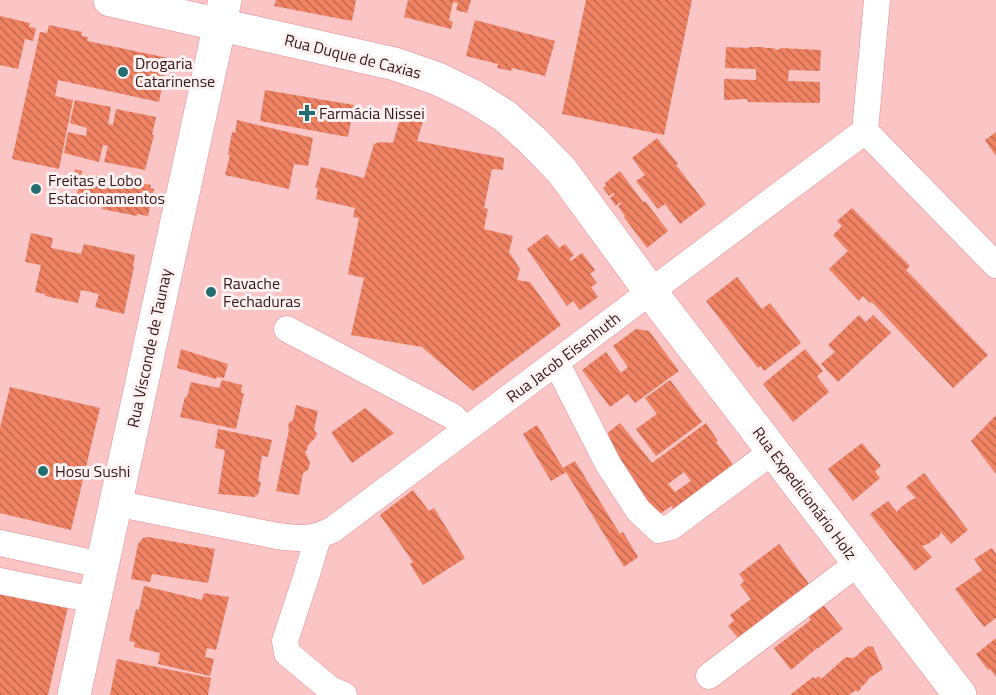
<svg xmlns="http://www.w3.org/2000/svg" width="996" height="695" viewBox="0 0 996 695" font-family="'Titillium Web',sans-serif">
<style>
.building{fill:url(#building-back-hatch);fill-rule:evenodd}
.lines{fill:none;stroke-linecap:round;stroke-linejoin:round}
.minor-casing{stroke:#e38c90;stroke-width:27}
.major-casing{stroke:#e38c90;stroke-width:34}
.minor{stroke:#fff;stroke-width:26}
.major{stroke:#fff;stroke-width:33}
.poi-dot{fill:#226e6f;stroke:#fcf2f2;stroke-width:2}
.labels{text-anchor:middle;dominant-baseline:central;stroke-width:6;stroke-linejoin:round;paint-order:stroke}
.street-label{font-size:16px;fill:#381719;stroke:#fcf2f2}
.poi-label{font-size:16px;fill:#381719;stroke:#fcf2f2;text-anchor:start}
</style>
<defs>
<pattern id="building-back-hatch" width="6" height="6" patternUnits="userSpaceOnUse" patternTransform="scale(1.5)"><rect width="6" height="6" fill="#ef8262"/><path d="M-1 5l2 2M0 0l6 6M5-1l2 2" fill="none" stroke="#c36950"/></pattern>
</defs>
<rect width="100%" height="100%" fill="#fbc4c5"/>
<path class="building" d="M276,0H356L352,21L274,6Z
M408,0H471L467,13L456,10L458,3L453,2L449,20L453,22L451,29L404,17Z
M586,0H692L664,135L562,114Z
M0,16L30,23L29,27L36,28L33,41L25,39L18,69L0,65Z
M475,20L555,41L545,76L512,68L511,71L497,68L498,64L466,56Z
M49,25L82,32L81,36L88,37L87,41L168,58L159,102L58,80L55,96L73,100L59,169L12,159L40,32L47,33Z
M726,47L749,48V47H764V48H773L777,50L780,49V48L821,50L820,71L789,70L788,81L820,82V103L748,102L747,99L724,100V79L756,80V69L725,68Z
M265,90L354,105L348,137L260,121Z
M75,100L111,107L108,124L113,125L116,109L156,117L152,135H154L145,170L104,162L108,146L103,145L99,162L64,153L68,132L86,136L87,128L70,123Z
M401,115L423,121L417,141L504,158L503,170L492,169L484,208L488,209L484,229L513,236L509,252L520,269L517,280L530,282L561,325L473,391L422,347L351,335L364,278L348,274L359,218L353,217L355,208L316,199L318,188H315L321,167L364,178L374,144L380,142L393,143Z
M237,120L313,138L308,166L294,164L289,189L225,175L230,155H228L232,132L235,133Z
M996,132V156L985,140Z
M657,138L678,164L676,165L706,204L680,224L665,204L658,209L636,181L645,175L632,158Z
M75,169L82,171L81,176L86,177L87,175L123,182V180L151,185L150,188L154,189L148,216L137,214V216L102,209L103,205L82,201L83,198L77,196L79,185L72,184Z
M620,171L643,202L645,201L668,231L647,248L624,217L625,216L618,206L621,204L620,202L616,206L610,198L614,195L613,193L609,196L603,188L606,186L605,183Z
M852,208L910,266L906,270L988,355L953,388L872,302L870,303L863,296L859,301L829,269L848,251L833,235L842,226L837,221Z
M31,233L53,238L51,248L81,254L84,244L135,255L133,267H134L124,314L95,307L99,294L81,290L78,303L45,296V294L35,292L41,265L25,262Z
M547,234L559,248L565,244L574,255L569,259L571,261L582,253L595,270L590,274L597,283L591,287L598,297L580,310L573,301L567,306L527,249Z
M737,277L762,309L770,303L801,343L764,371L761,366L758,368L706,301Z
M859,315L866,322L873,315L891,333L838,382L821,364L835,352L828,345Z
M636,329L649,331L679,371L635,403L628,394L610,407L582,370L606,352L621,373L628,367L613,346Z
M181,349L228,364L224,378L217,377L216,379L177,368Z
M805,349L823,371L817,376L829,392L793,422L763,384Z
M222,380L242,385L241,393H244L236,429L180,417L185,397H187L191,382L219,388Z
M670,380L702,422L656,456L636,429L657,414L645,398Z
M10,387L100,408L71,530L0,513V428Z
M296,405L318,411L314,430L317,434L315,438L308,445L307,450L305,452L310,463L308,470L303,473L299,495L276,491L289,430L288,427L289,423L293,420Z
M365,408L394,433L352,463L332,434V432Z
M996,415V474L971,441Z
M620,423L652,463L706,423L718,441L716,442L734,466L675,511L671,506L656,517L615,464L621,459L604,436ZM684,472L691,481L675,492L668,484Z
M537,425L563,468L575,461L620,534L623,532L638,557L624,567L566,472L551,481L523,434Z
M218,429L272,440L268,457L262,456L258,481L261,482L258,495H255V497L218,494L225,450L215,448Z
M862,443L881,466L875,471L880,478L853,501L828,469Z
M924,473L968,530L951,544L941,532L939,536L928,544L922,546L932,557L915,571L870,514L888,501L897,512L900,508L911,500L916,498L906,487Z
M413,490L429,511L434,508L465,558L423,585L410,564L413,562L380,515Z
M148,537L215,549L208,583L152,574L150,582L131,579L138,544L143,538Z
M779,544L809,584L750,641L744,633L738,638L728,626L734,621L730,615L751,599L740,585L744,581L739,574Z
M992,548L996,554V618L984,627L955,589L982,570L974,559Z
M0,586L69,602L48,695H0Z
M144,586L202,600L204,593L229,597L216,650L207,648L205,657L214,659L210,676L158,664L160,653L134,647L135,642L129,641L136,609L139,610Z
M821,602L843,629L817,649V648L791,670L774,648L811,620L806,614Z
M996,638V677L990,669L988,670L976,654Z
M868,646L873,647L883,669L868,679L867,682L860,688L861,689L857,692L856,690L849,695H790L813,677L815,679L819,676L821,679L846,657L854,658Z
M117,659L211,678L208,695H110Z"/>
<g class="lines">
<defs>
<path id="minor" d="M865,131L996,265
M287,329L452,416L466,429
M556,362L608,464L638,510L659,530L671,527L773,451
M115,503L277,536C301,539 311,540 332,530L865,131L877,0
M318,537L307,574L285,641L287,653L330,689L344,695
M0,543L102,565
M0,581L94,600
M709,676L858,563"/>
<path id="major" d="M110,0L395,64L438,79L473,96L505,116L532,140L562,171L650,291L960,695
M74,695L225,0"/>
</defs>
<use href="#minor" class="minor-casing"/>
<use href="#major" class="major-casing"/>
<use href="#minor" class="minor"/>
<use href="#major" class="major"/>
</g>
<g class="poi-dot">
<circle cx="123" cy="72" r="6"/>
<path d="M304 104h6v6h6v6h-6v6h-6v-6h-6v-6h6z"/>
<circle cx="36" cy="189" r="6"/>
<circle cx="211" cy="292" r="6"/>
<circle cx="43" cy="471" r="6"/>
</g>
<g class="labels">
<g class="street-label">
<text transform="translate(353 56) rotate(14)">Rua Duque de Caxias</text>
<text transform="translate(149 348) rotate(-78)">Rua Visconde de Taunay</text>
<text transform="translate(563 357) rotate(-37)">Rua Jacob Eisenhuth</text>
<text transform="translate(805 493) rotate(53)">Rua Expedicionário Holz</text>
</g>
<g class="poi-label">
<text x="135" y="63">Drogaria<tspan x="135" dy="18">Catarinense</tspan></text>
<text x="319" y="113">Farmácia Nissei</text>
<text x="48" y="180">Freitas e Lobo<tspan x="48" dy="18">Estacionamentos</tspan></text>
<text x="223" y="283">Ravache<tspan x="223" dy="18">Fechaduras</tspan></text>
<text x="55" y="471">Hosu Sushi</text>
</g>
</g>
</svg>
